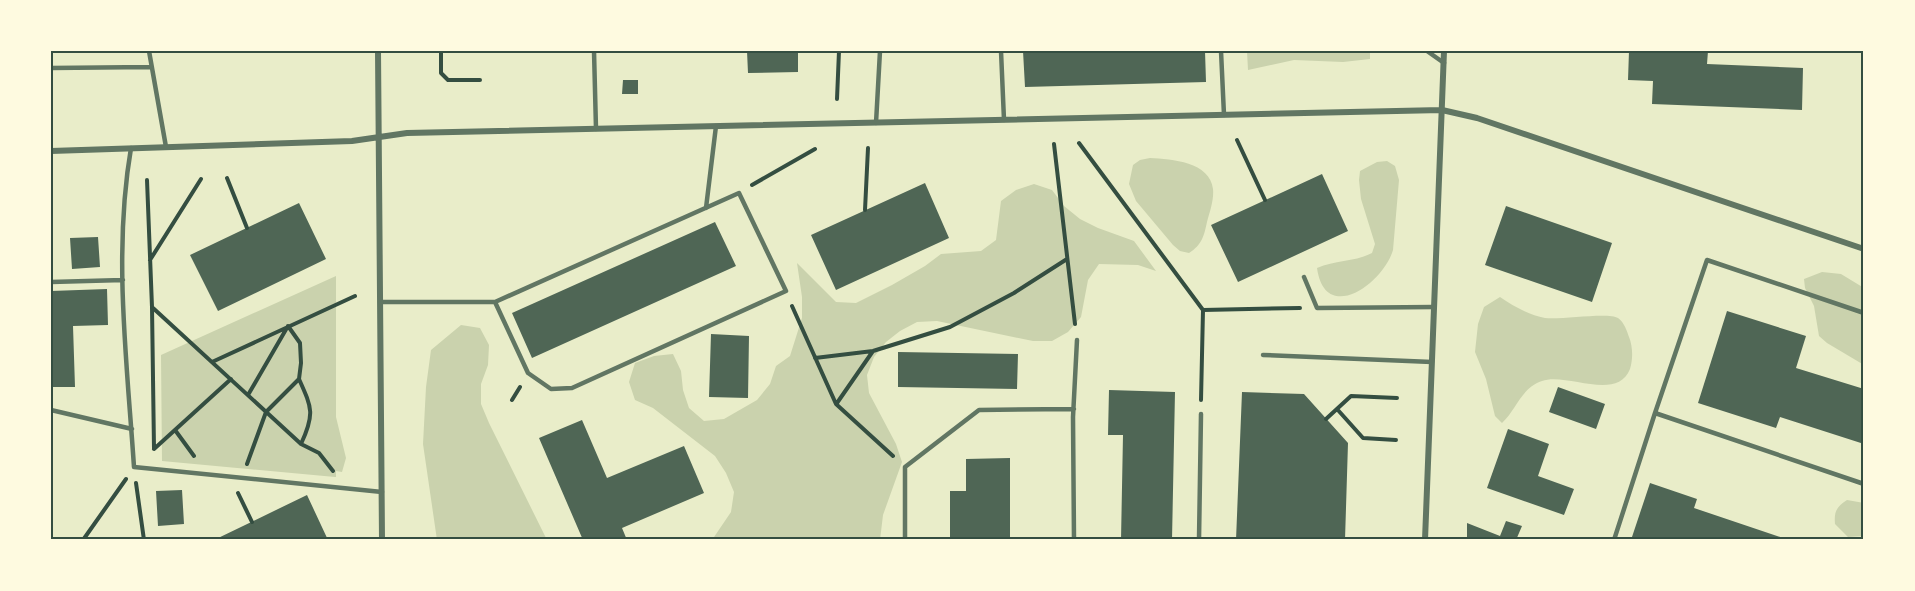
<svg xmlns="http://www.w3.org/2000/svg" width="1915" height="591" viewBox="0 0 1915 591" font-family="'Times New Roman',serif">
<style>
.green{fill:#cad2ad}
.building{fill:#4f6655}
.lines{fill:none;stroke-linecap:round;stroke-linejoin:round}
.path{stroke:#344e41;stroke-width:4}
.service{stroke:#617663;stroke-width:4.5}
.minor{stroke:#617663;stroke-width:6}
.neatline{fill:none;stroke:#344e41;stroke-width:2}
</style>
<rect width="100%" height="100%" fill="#e9edc9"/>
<path class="green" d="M1247,51H1370V59L1343,62L1294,60L1248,70Z
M1150,158C1172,159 1210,162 1213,189C1214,200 1210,211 1207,222C1204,236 1202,245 1189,253L1180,251L1173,245L1136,201L1129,184L1133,165L1140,160Z
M1387,161L1395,166L1399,180L1393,250C1383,284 1325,325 1317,268C1335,260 1355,262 1372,253L1375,244L1361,199L1359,180L1360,171L1377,162Z
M1034,184L1052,190L1064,206L1080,219L1098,228L1134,241L1156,271L1138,265L1099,264L1088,280L1081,317L1068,332L1052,341H1033L937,321L917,322L900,331L886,342L874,357L867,375L869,393L896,444L902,462L883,515L880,540H712L731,512L734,492L726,473L715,456L653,408L635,400L629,382L635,363L654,356L673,354L681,371L683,390L689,408L704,421L724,419L757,400L770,384L776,366L790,356L802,318V297L797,263L836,302L856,303L892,285L925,266L941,254L981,251L996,240L1001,201L1016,190Z
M1822,272L1841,274L1864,288V365L1827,343L1819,336L1814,306L1805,288L1804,279Z
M336,276V417L346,458L342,472L336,471V477H335L162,461L161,355Z
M1500,297C1513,306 1529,315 1545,318C1561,320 1608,312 1618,318C1624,322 1627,331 1629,337C1633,347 1633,359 1630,369C1617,402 1566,372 1542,381C1521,388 1517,409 1502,423L1495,416L1486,379L1475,352L1478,324L1484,307Z
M461,325L480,328L489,345L488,365L481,384V404L489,423L547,540H437L423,444L426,387L431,350Z
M1847,500L1864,503V536L1848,537L1835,524C1834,512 1836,507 1847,500Z"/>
<path class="building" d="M747,51H798V72L748,73Z
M1023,51H1205L1206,82L1025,87Z
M1629,51H1708L1707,64L1803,68L1802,110L1652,104L1653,81L1628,80Z
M623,80H638V94H622Z
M1322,174L1348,231L1238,282L1211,225Z
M925,183L949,238L836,290L811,235Z
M299,203L326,259L218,311L190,255Z
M1506,206L1612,243L1592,302L1485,265Z
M715,222L736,266L532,358L512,313Z
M98,237L100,267L72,269L70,238Z
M107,289L108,325L73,326L75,387H51V291Z
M1727,311L1806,336L1796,368L1864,389V444L1780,417L1776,428L1698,403Z
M711,334L749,336L748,398L709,397Z
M898,352L1018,354L1017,389L898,387Z
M1558,387L1605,404L1596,429L1549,412Z
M1109,390L1175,392L1172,540H1121L1123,435H1108Z
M1242,392L1304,394L1348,443L1345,540H1236Z
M582,420L607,478L684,446L704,493L622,528L627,540H583L539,438Z
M1508,429L1549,444L1538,476L1574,489L1564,515L1487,488Z
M1010,458V540H950V491H966V459Z
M1650,483L1697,499L1694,508L1789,540H1631Z
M182,490L184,524L158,526L156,491Z
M307,495L328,540H214Z
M1506,521L1522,526L1516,540H1467V523L1500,536Z"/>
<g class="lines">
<path class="path" d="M441,51V73L448,80H480
M837,99L839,51
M1237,140L1265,200
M1079,143L1203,310L1300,308
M1054,144L1075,324
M227,178L247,228
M147,180L152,307L154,449
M752,185L815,149
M865,210L868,148
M150,260L201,179
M792,306L836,404L893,456
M153,308L301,444L319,453L333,471
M815,358L873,351L950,327L1014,293L1067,259
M212,362L355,296
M299,379C312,408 315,414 301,444
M512,400L520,387
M1201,400L1203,310
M837,403L873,351
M1337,409L1363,438L1396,440
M1326,419L1351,396L1397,398
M175,430L194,456
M154,449L231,379
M247,464L266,412L299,379L301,363L300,343L288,326L248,395
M136,483L144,540
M238,493L252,522
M83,540L126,479"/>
<path class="service" d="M149,51L166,147
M594,51L596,129
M1001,51L1004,120
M1221,51L1224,115
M1427,51L1444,63
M51,68L151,67
M876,123L880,51
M131,148C113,253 127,362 134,467L382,492
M706,208L716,126
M1304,277L1317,308L1434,307
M51,282L123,280
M380,302H495L739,193L786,291L572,388L551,389L528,373L495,302
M1864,313L1707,260L1655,413L1864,484
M1263,355L1432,362
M51,410L132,429
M905,540V467L979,410L1074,409
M1074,540L1073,417L1077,340
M1199,540L1201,414
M1614,540L1655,413"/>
<path class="minor" d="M378,51L382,540
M51,151L352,141L407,133L1442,110L1477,118L1864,249
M1425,540L1444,51"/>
</g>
<rect width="1915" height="591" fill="none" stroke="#fefae0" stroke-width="105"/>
<rect x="52" y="52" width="1810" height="486" class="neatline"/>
</svg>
